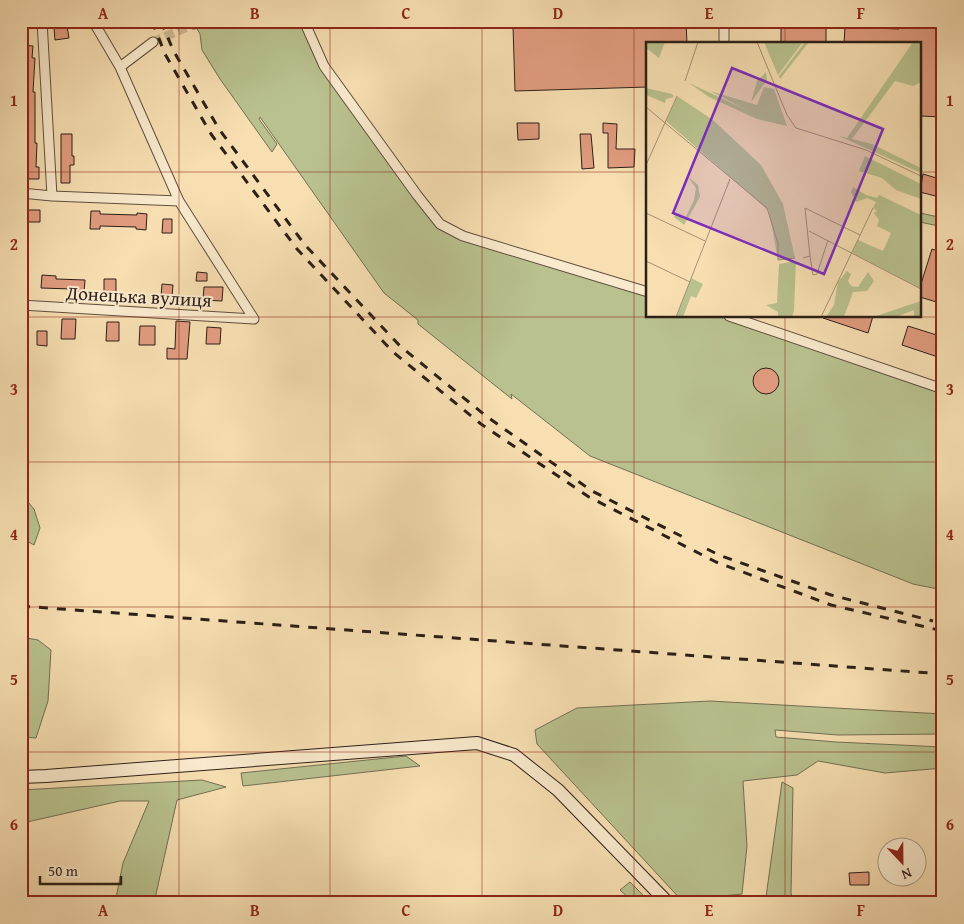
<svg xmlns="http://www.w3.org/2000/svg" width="964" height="924" viewBox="0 0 964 924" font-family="'Gentium Book Plus',serif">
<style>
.green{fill:#b9c28f;stroke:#727053}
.building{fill:#e19c7f;stroke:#2c1f17}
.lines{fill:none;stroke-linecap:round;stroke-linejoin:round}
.minor-tunnel{stroke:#ceb993;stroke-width:9;stroke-dasharray:9 4.5;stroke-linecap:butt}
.minor-casing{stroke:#5f4f3e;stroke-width:11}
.secondary-casing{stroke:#2c1f17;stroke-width:14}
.minor{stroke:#faeacd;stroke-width:9}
.secondary{stroke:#faeacd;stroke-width:12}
.rail{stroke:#2c1f17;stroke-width:3;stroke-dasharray:9 9;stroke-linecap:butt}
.grid{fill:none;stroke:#8f2418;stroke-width:1;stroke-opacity:0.55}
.labels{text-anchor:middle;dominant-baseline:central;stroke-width:4;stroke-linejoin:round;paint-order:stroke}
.street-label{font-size:19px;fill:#2c1f17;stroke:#faeacd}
.inset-road{fill:none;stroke:#a69274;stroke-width:1}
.view{fill:#7b2cbf;fill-opacity:0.15;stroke:#7b2cbf;stroke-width:2.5}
.inset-edge{fill:none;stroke:#2c1f17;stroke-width:2.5}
.neatline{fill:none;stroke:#8f2418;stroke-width:2}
.grid-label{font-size:16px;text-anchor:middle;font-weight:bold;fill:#8f2418}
</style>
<rect width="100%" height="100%" fill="#f7dfb2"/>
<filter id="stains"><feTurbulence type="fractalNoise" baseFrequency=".004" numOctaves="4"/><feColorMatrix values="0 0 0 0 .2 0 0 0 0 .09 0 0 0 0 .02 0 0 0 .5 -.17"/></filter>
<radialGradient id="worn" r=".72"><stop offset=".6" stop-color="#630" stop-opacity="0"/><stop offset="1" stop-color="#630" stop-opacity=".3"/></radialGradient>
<path class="green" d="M198,21H304L324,66L440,224L648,292V316H729L943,389V590L913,584L590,456L511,394L512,399L418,324V320L384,293L260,117L259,119L277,144L272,152L220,79L202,50L200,34L194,24Z
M920,213L943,218V227L920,222Z
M21,494L34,509L40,528L34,545L21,538Z
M21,637L38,640L51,650L48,701L36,738L21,737Z
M710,701L943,714V734L838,735L775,730L776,737L836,742L943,747V768L885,773L818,761L797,775L743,781L747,846L742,894L713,897L695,903H684L537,744L535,730L577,708Z
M406,756L420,766L243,786L241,773Z
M202,780L226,787L177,800L154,903H115L123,863L149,801H120L27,822H21V790Z
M782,782L793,788L791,893L794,903H755L766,897Z
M630,882L651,903H634L620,890Z"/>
<path class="building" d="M643,21H686L687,44H648V87L515,91L513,26Z
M899,21H943V117L920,116V44H844L845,27L899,29Z
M781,23H826V44H781Z
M67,26L69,38L55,40L54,28Z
M23,45L33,46L32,58H35L33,92H35V143H37L36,167H39V179H21L24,129H21Z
M517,123H539V139L518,140Z
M603,123L617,124L616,149H635L634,167L608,168V133H603Z
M61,134H72V156H74V165H70V183H61Z
M580,134H591L594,168L582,169Z
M923,174L943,180V198L920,192Z
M28,210H40V222H28Z
M91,211H100V214L137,215V213L147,214L146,230L136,229V227L100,226V229H90Z
M163,219H172V233H162Z
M932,249L943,253V304L920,297V287Z
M197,272L207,273V281H196Z
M42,275L56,276V279L85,280L84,292H71L72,289L41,288Z
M104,279H116V294H104Z
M162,284L173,285L172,297H161Z
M204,287H223L222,301L203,300Z
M823,316H873L868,333L823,318Z
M62,319H76L75,339H61Z
M176,321L190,322L187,359H167V348L175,349Z
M107,322H119V341H106Z
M140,326H155V345H139Z
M908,326L943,337V353L941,358L902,345Z
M207,327L221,328L220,344H206Z
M37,331H47V346L37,345Z
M753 381a13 13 0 1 1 26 0a13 13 0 1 1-26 0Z
M869,872V885H850L849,873Z"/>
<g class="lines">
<path class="minor-tunnel" d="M153,42L194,24"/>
<defs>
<path id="minor" d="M42,21L52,196
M93,21L120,67
M304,21L324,66L417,195L440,224L463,236L648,292
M724,21V44
M194,24L198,21
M153,42L120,67L179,201L254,319
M21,193L52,196L179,201
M21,305L254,319
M729,316L943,389"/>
<path id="secondary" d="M21,777L46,776L477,743L514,755L558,790L668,903"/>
</defs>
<use href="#minor" class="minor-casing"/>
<use href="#secondary" class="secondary-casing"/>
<use href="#minor" class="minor"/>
<use href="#secondary" class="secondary"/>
<path class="rail" d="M152,21L165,54L211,134L297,249L393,352L481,424L589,497L716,562L831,605L943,631
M161,21L173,50L219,129L305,245L400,346L486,416L592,491L685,538
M707,549L719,555L831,595L933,621
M21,606L943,674"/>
</g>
<path class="grid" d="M179,21V903M330,21V903M482,21V903M634,21V903M785,21V44M21,172H648M920,172H943M785,316V903M21,317H943M21,462H943M21,607H943M21,752H943"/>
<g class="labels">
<g class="street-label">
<text transform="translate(139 296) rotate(3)">Донецька вулиця</text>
</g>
</g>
<g transform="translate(646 42)">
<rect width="275" height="275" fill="#f7dfb2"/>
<path d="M0,0H19L13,16L0,6ZM118,0H157L132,33ZM159,0H163L134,37L133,34ZM267,0H275V40L267,44L249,39L206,97L226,102L275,126V131L193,94L201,96ZM120,30L121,38L105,60L111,39ZM43,41L103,69L64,49L111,63L118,45L128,47L141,84L111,77L63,55ZM0,46L26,52L28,55L20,57L19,61L0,53ZM31,54L67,78L115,123L137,162L149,216L132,218L123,169L20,79ZM219,114L275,142V157L250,148L236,136L213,129ZM42,135L52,143L54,155L38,183L28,175L29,172L39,177L48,158L50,146ZM207,145L220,153L231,156L233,153L275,173V247L206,211L212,198L237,209L245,191L231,184L233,178L228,171L231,169L227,166L230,160L221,156L210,160L205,150ZM150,219L148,269L146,275H132V270L120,263L131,261L133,222ZM201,229L205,232L202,239L205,244L212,245L222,230L228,239L221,249L207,250L198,275H180L188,263L192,240ZM45,236L57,242L50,256L45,254L37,275H30ZM275,259V275L268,274V268L250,275H227Z" fill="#b9c28f"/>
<path class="inset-road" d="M111,0L141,73L150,86L220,108L275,134M39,39L52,0M0,65L121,166L132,201V218L149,216M0,123L31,54M159,166L214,193M0,171L59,199M163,189L275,247M164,214L167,233L171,232L182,198M157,216L164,214L159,166M0,219L44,240M30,275L84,137M175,275L227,166"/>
<path class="view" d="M86,26L237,87L178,232L27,171Z"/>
<rect width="275" height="275" class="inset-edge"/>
</g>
<rect width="964" height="924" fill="none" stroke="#f7dfb2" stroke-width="55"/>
<g transform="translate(902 862) rotate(158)"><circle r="24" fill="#faeacd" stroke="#a89984"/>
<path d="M0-4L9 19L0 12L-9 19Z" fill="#8f2418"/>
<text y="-8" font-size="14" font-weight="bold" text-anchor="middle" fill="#2c1f17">N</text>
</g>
<path d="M40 876v8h81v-8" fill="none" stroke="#2c1f17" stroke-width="2.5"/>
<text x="48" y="876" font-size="15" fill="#2c1f17" stroke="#faeacd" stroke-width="4" paint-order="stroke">50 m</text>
<rect x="28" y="28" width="908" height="868" class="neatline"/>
<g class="grid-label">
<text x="103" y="19">A</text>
<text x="255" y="19">B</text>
<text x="406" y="19">C</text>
<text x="558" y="19">D</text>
<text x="709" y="19">E</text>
<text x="861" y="19">F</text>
<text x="14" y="106">1</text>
<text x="950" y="106">1</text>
<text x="14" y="250">2</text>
<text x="950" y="250">2</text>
<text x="14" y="395">3</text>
<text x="950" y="395">3</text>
<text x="14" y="540">4</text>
<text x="950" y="540">4</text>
<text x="14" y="685">5</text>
<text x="950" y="685">5</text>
<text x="14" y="830">6</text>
<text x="950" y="830">6</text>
<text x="103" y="916">A</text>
<text x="255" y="916">B</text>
<text x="406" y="916">C</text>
<text x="558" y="916">D</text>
<text x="709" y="916">E</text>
<text x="861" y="916">F</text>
</g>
<rect width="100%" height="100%" filter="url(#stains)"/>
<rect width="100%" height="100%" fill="url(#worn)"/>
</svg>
